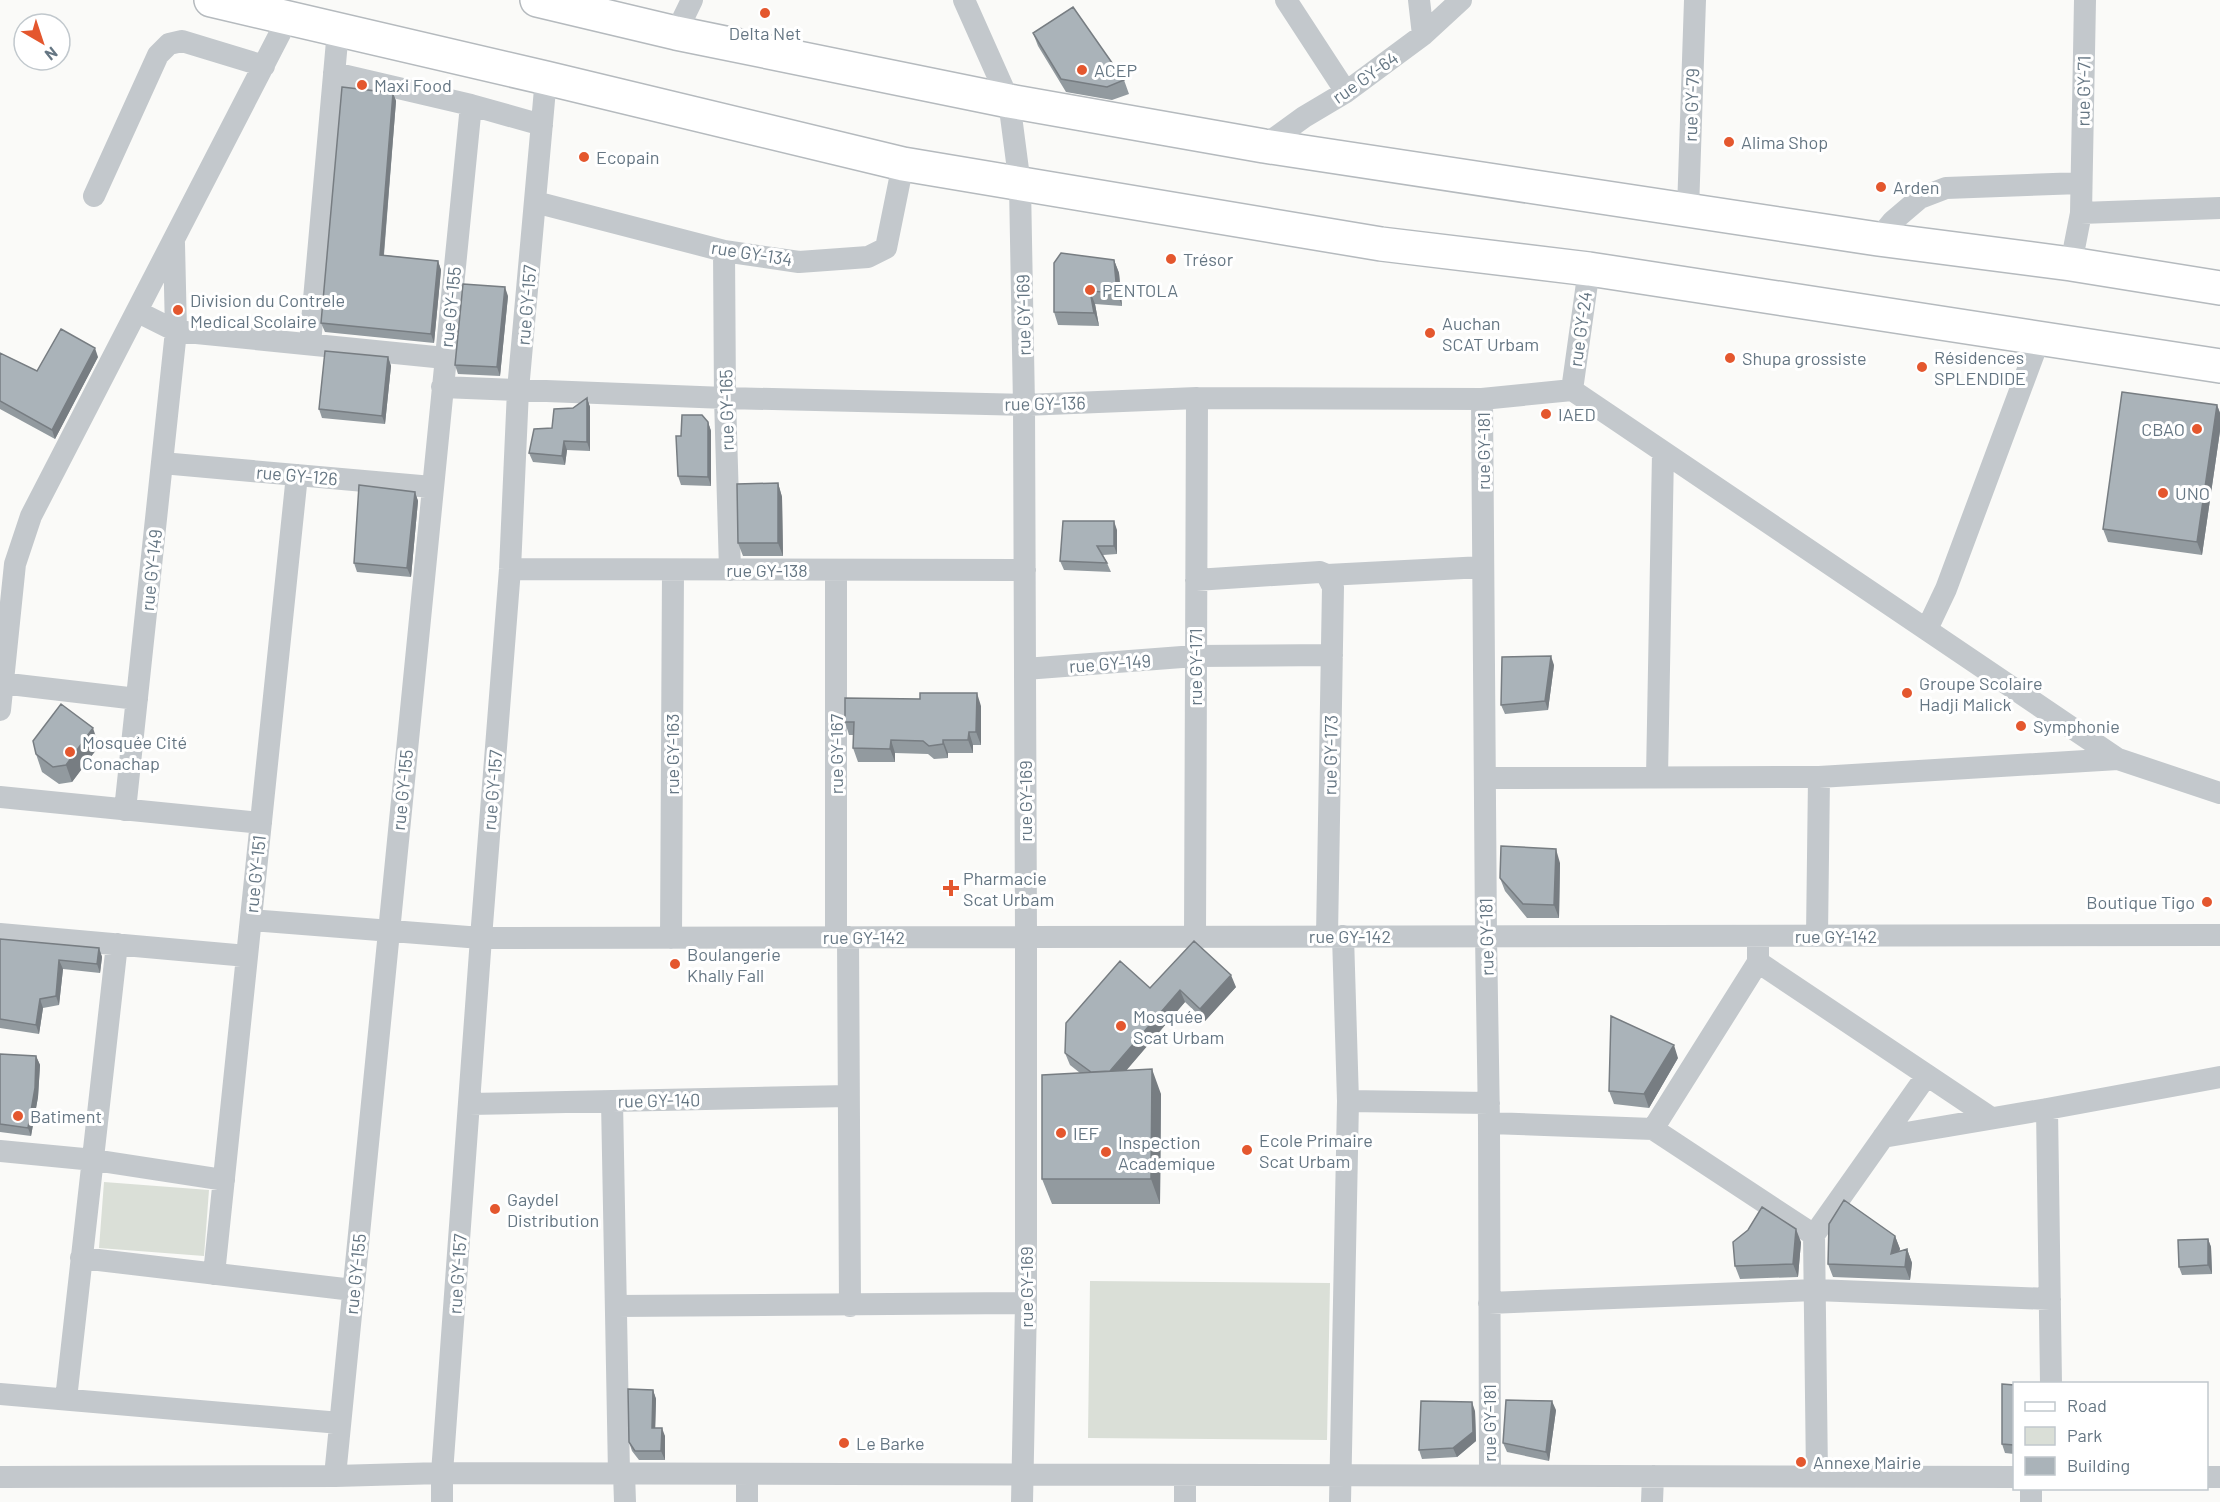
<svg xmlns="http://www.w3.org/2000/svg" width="2220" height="1502" viewBox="0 0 2220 1502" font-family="Barlow,sans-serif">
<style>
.green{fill:#dadfd7}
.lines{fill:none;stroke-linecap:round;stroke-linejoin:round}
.primary-casing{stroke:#b5babe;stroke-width:36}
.minor{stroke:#c3c8cc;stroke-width:22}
.primary{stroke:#fff;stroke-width:33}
.wall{fill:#929a9f}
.shaded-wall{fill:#777d82}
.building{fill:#aab3b9;stroke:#777d82;stroke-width:1.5}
.poi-dot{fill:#e4572e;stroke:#fff;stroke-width:2}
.labels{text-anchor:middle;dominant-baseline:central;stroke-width:6;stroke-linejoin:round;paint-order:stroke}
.poi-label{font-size:18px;fill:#657683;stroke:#fff;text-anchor:start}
.street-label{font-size:18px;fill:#657683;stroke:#fff}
</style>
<rect width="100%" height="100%" fill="#fafaf8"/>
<path class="green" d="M104,1182L209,1190L204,1256L99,1248Z
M1090,1281L1330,1283L1327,1440L1088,1438Z"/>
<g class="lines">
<defs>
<path id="primary" d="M211,0L546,78L903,164L1381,244L1589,269L2220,366
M537,0L676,33L1009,101L1264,146L1878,239L2071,264L2220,288"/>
</defs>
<use href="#primary" class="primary-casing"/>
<path class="minor" d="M964,0L1009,101L1020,185L1024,405L1026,937V1303L1022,1502
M1286,0L1346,92
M1419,0L1423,35
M676,33L692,0
M334,73L471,105L542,125
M1264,146L1304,117L1346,92L1423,35L1461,0
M94,196L158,55L169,44L182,41L264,66
M535,202L724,251L799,262L868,257L886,248L903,164
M1688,210L1695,0
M2081,213L2220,208
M1878,239L1893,221L1920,198L1946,188L2081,183
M724,251L725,398L730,570
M2071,264L2081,213L2085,0
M138,312L176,331L445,358
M310,344L338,30
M442,387L725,398L1024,405L1197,398L1482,399L1572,390
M1572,390L2118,759L2220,793
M1572,390L1589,269
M1482,399L1486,936L1489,1123L1490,1475
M162,463L432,487
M510,569L1025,570
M1196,580L1320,572L1327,575L1483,567
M1927,629L1946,589L2040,337
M1025,669L1195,656L1332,655
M0,683L137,699
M0,710L15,564L31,516L288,18
M1657,777L1663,453
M1485,778L1819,777L2118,759
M0,797L261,823
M125,810L176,331L174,244
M251,920L481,938L2220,935
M0,934L247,956
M1327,936L1333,587L1327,575
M1817,936L1819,777
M836,937V570
M848,937L850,1306
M1195,937L1197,398
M671,938L673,570
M1758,962L1991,1118
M612,1101L619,1473
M1348,1101L1489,1103
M469,1104L848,1096
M2047,1109L2051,1384
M1489,1123L1653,1129L1814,1235
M1653,1129L1758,962V947
M1883,1137L2047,1109L2220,1077
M0,1151L94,1160L224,1180
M81,1258L353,1290
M214,1274L297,475
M1489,1303L1815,1290L2050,1299
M616,1306L1026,1303
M0,1394L340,1423
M66,1399L117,944
M624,1473L625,1502
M747,1474V1502
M1185,1475V1502
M335,1476L471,105
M1817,1476L1814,1235L1927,1075
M0,1477L335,1476L442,1473L2014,1477
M2206,1477H2220
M442,1502V1473L481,938L510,569L518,390L546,78
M1340,1502L1348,1101L1343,936
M1652,1502L1653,1476
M2031,1502V1488"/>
<use href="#primary" class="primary"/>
</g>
<path class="wall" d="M1033,33L1124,80L1129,94L1112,100L1066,92L1038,46Z
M393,93L396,101L384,255L438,261L441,270L434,343L325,332L321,323Z
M1114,260L1119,273L1122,306L1095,304L1099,326L1058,325L1054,312Z
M508,296L500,376L458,374L455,365Z
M0,353L37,371L98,357L55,439L0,409Z
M388,357L391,366L385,424L322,418L319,409Z
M587,398L590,407V451L567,450L565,465L533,462L529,453L573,408Z
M2217,405L2220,413V431L2202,555L2108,542L2103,529Z
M708,422L711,431V486L681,485L678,476L681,436Z
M778,483L782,497L783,556H743L738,543Z
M415,492L418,501L411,577L357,572L354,563Z
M1117,530V554L1103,555L1107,563L1111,572L1064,570L1060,561Z
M1554,665L1548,710L1505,714L1501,705Z
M981,706V745H973V753H948V758L934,759L928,754L895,753V762H858L853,748V735H849L845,722Z
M99,746L72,782L59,784L42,772L36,754Z
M1560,863L1559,918H1527L1505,891L1500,878Z
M0,939L99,948L102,957L100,973L63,969L59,1005L43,1008L39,1034L0,1028Z
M1236,987L1205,1021L1185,1002L1126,1070L1161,1094L1160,1204H1052L1042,1179L1080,1073L1070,1065L1065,1053L1150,988Z
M0,1054L36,1056L40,1065L38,1097L31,1136L0,1132Z
M1678,1058L1649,1108L1614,1104L1609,1091Z
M1895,1236L1900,1249L1899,1251L1907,1249L1912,1263L1910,1280L1833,1277L1828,1264Z
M2208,1239L2211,1247L2212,1274L2182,1275L2179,1267Z
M1801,1242L1798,1277L1740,1279L1735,1266Z
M2014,1385V1454L2005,1453L2002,1444Z
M653,1390L656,1399L655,1428L665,1436V1460H639L632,1451L629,1442Z
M1556,1410L1549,1461L1507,1452L1503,1443Z
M1475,1411L1476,1441L1457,1457L1422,1459L1419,1450Z"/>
<path class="shaded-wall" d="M393,93L396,101L383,263L380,255Z
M1114,260L1119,273L1122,306L1117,293Z
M438,261L441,270L434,343L431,334Z
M505,287L508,296L500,376L497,367Z
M1090,291L1095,304L1099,326L1094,313Z
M95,348L98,357L55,439L52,430Z
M388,357L391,366L385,424L382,416Z
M587,398L590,407V451L587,442Z
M2217,405L2220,413V431L2202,555L2197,542Z
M708,422L711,431V486L708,477Z
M564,441L567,450L565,465L562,456Z
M778,483L782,497L783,556L778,543Z
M415,492L418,501L411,577L407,568Z
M1114,521L1117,530V554L1114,546Z
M1551,656L1554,665L1548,710L1545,701Z
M977,693L981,706V745L976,732Z
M93,728L99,746L72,782L66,765Z
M969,732L973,745V753L968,740Z
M891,740L895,753V762L890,749Z
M943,740L948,753V758L943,744Z
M1556,849L1560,863L1559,918L1554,905Z
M99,948L102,957L100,973L97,964Z
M59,960L63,969L59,1005L56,996Z
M1231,975L1236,987L1205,1021L1200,1009Z
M1180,990L1185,1002L1107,1093L1102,1081Z
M40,999L43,1008L39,1034L36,1025Z
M1674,1045L1678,1058L1649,1108L1644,1094Z
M36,1056L40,1065L38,1097L31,1136L28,1128Z
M1152,1069L1161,1094L1160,1204L1151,1179Z
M1796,1229L1801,1242L1798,1277L1793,1264Z
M1895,1236L1900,1249L1895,1267L1891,1254Z
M2208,1239L2211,1247L2212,1274L2208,1265Z
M1907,1249L1912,1263L1910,1280L1905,1267Z
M653,1390L656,1399L655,1437L652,1428Z
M1552,1401L1556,1410L1549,1461L1546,1452Z
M1472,1402L1475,1411L1476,1441L1457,1457L1453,1448Z
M662,1428L665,1436V1460L661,1451Z"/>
<path class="building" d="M1073,7L1124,80L1107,87L1061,79L1033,33Z
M342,87L393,93L380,255L438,261L431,334L321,323Z
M1061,253L1114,260L1117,293L1090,291L1094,313L1054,312V263Z
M463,284L505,287L497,367L455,365Z
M61,329L95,348L52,430L0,401V353L37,371Z
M325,351L388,357L382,416L319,409Z
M2122,392L2217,405L2197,542L2103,529Z
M587,398V442L564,441L562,456L529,453L534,429L552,428L554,409L573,408Z
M682,415H702L708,422V477L678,476L676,436H681Z
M778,483V543H738L737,484Z
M359,485L415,492L407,568L354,563Z
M1063,521H1114V546H1097L1107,563L1060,561Z
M1551,656L1545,701L1501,705L1502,657Z
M920,693H977L976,732H969L968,740H943V744L929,746L923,741L891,740L890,749L853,748L854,722H845V698L920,699Z
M61,704L93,728L66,765L53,767L36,754L33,741Z
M1501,846L1556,849L1554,905L1523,904L1500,878Z
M0,939L99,948L97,964L59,960L56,996L40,999L36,1025L0,1019Z
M1194,941L1231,975L1200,1009L1180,990L1110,1071L1091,1072L1065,1053L1066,1023L1120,961L1150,988Z
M1611,1016L1674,1045L1644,1094L1609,1091Z
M0,1054L36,1056L35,1088L28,1128L0,1124Z
M1152,1069L1151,1179H1042V1075Z
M1844,1200L1895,1236L1891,1254L1907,1249L1905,1267L1828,1264L1829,1224Z
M1762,1207L1796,1229L1793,1264L1735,1266L1733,1242L1748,1230Z
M2208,1239V1265L2179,1267L2178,1240Z
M2002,1384L2014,1385V1445L2002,1444Z
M628,1389L653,1390L652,1428H662L661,1451H635L629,1442Z
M1506,1400L1552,1401L1546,1452L1503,1443Z
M1421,1401L1472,1402L1473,1432L1453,1448L1419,1450Z"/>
<g class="poi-dot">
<circle cx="765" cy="13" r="6"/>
<circle cx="1082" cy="70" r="6"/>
<circle cx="362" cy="85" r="6"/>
<circle cx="1729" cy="142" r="6"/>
<circle cx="584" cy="157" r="6"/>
<circle cx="1881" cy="187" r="6"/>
<circle cx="1171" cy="259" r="6"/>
<circle cx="1090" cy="290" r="6"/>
<circle cx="178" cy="310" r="6"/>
<circle cx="1430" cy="333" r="6"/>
<circle cx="1730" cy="358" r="6"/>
<circle cx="1922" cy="367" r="6"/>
<circle cx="1546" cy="414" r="6"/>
<circle cx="2197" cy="429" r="6"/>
<circle cx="2163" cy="493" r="6"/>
<circle cx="1907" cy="693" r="6"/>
<circle cx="2021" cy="726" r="6"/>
<circle cx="70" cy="752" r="6"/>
<path d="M948 879h6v6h6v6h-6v6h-6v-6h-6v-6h6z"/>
<circle cx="2207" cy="902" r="6"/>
<circle cx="675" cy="964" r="6"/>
<circle cx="1121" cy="1026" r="6"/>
<circle cx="18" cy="1116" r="6"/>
<circle cx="1061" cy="1133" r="6"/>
<circle cx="1247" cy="1150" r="6"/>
<circle cx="1106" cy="1152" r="6"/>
<circle cx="495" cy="1209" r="6"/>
<circle cx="844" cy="1443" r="6"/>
<circle cx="1801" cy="1462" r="6"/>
</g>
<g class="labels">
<g class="poi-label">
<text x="765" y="33" text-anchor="middle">Delta Net</text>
<text x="1094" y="70">ACEP</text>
<text x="374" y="85">Maxi Food</text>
<text x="1741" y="142">Alima Shop</text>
<text x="596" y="157">Ecopain</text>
<text x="1893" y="187">Arden</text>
<text x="1183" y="259">Trésor</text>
<text x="1102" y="290">PENTOLA</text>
<text x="190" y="300">Division du Contrele<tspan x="190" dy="21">Medical Scolaire</tspan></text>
<text x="1442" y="323">Auchan<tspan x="1442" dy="21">SCAT Urbam</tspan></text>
<text x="1934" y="357">Résidences<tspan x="1934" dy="21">SPLENDIDE</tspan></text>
<text x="1742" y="358">Shupa grossiste</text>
<text x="1558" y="414">IAED</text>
<text x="2185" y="429" text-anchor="end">CBAO</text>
<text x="2175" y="493">UNO</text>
<text x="1919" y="683">Groupe Scolaire<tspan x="1919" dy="21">Hadji Malick</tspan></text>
<text x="2033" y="726">Symphonie</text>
<text x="82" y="742">Mosquée Cité<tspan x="82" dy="21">Conachap</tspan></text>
<text x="963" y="878">Pharmacie<tspan x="963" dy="21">Scat Urbam</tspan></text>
<text x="2195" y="902" text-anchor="end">Boutique Tigo</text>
<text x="687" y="954">Boulangerie<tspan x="687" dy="21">Khally Fall</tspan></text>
<text x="1133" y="1016">Mosquée<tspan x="1133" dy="21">Scat Urbam</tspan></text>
<text x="30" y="1116">Batiment</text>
<text x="1073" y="1133">IEF</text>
<text x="1259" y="1140">Ecole Primaire<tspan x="1259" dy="21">Scat Urbam</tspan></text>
<text x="1118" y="1142">Inspection<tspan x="1118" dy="21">Academique</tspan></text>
<text x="507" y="1199">Gaydel<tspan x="507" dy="21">Distribution</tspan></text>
<text x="856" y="1443">Le Barke</text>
<text x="1813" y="1462">Annexe Mairie</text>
</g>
<g class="street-label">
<text transform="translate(1365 77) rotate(-35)">rue GY-64</text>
<text transform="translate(2083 91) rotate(-89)">rue GY-71</text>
<text transform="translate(1691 105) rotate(-88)">rue GY-79</text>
<text transform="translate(752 253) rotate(9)">rue GY-134</text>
<text transform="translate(526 305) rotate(-85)">rue GY-157</text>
<text transform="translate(450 307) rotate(-84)">rue GY-155</text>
<text transform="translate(1023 315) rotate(-91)">rue GY-169</text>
<text transform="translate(1580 329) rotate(-82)">rue GY-24</text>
<text transform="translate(1045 403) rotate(-1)">rue GY-136</text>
<text transform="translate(726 410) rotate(-91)">rue GY-165</text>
<text transform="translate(1483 451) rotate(-90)">rue GY-181</text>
<text transform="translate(297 475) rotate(5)">rue GY-126</text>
<text transform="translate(151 570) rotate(-84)">rue GY-149</text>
<text x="767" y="570">rue GY-138</text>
<text transform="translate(1110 663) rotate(-4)">rue GY-149</text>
<text transform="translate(1195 667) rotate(-90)">rue GY-171</text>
<text transform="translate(672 754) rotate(-90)">rue GY-163</text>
<text transform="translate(836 754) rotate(-90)">rue GY-167</text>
<text transform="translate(1330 755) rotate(-89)">rue GY-173</text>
<text transform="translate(402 790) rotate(-84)">rue GY-155</text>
<text transform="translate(492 790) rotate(-85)">rue GY-157</text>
<text transform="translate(1025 801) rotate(-90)">rue GY-169</text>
<text transform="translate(255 874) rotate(-84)">rue GY-151</text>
<text x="1350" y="936">rue GY-142</text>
<text x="1836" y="936">rue GY-142</text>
<text x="864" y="937">rue GY-142</text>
<text transform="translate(1486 937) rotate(-91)">rue GY-181</text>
<text transform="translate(659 1100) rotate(-1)">rue GY-140</text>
<text transform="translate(355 1274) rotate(-84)">rue GY-155</text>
<text transform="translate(457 1274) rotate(-86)">rue GY-157</text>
<text transform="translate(1026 1287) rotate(-90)">rue GY-169</text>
<text transform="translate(1489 1423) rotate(-90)">rue GY-181</text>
</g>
</g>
<rect x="2013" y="1382" width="195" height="108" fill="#ffffff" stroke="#c1c8cd" stroke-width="1.5"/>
<rect x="2025" y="1402" width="30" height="9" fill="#ffffff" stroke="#c1c8cd" stroke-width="1.5"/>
<text x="2067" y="1412" font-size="18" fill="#657683">Road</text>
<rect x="2025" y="1427" width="30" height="18" fill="#dadfd7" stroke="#c1c8cd" stroke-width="1.5"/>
<text x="2067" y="1442" font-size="18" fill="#657683">Park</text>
<rect x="2025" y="1457" width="30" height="18" fill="#aab3b9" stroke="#c1c8cd" stroke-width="1.5"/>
<text x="2067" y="1472" font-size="18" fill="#657683">Building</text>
<g transform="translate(42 42) rotate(141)"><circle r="28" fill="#ffffff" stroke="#c1c8cd" stroke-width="1.5"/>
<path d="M0-4.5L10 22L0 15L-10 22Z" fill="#e4572e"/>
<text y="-9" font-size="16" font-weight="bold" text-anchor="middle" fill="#657683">N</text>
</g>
</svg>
